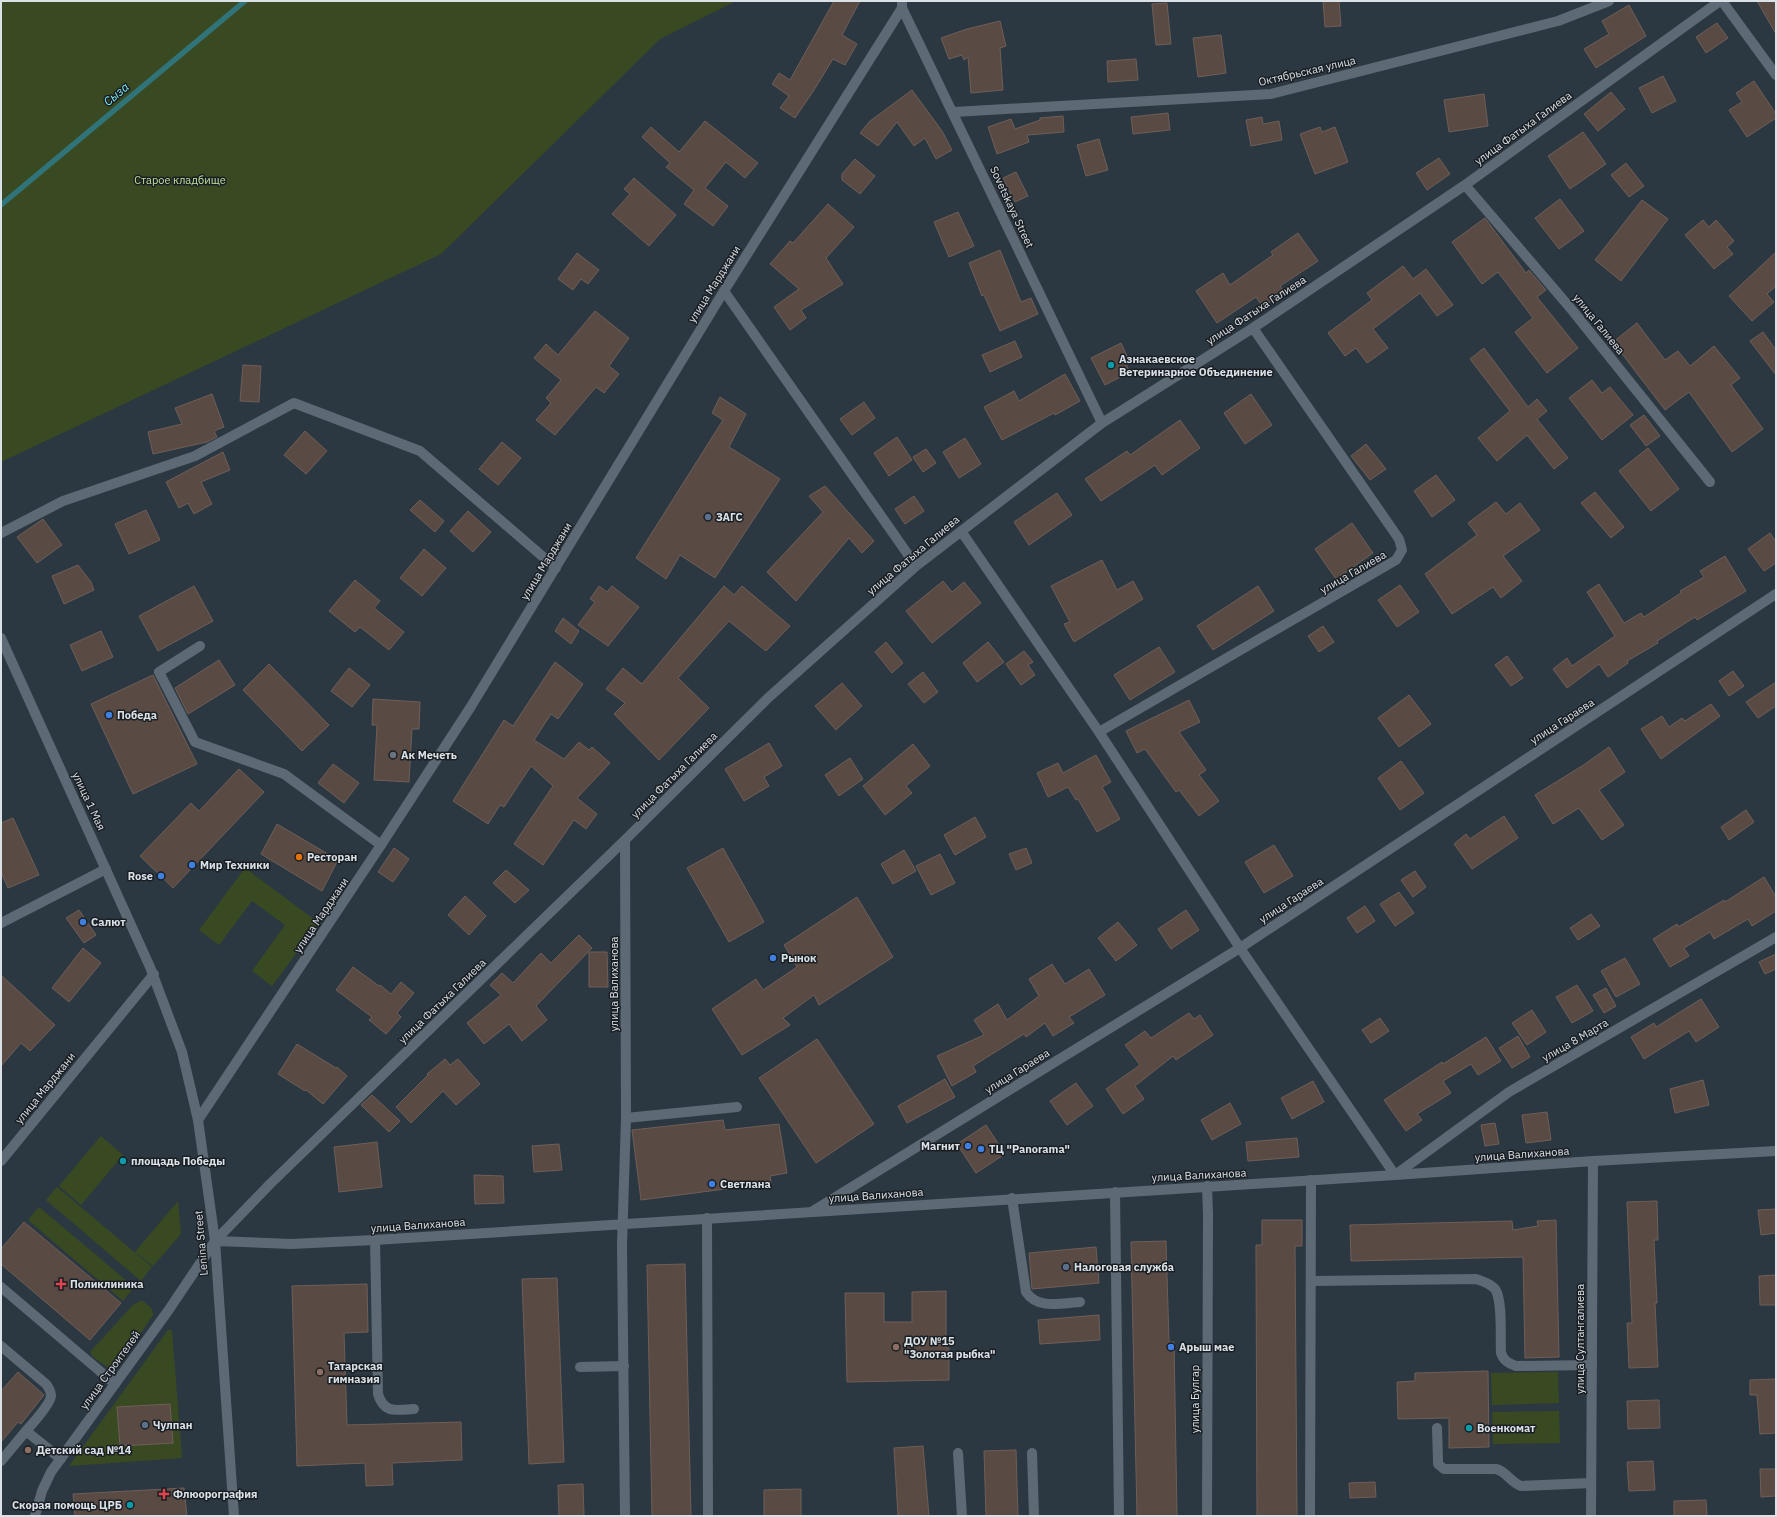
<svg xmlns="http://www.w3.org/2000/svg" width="1777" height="1517" viewBox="0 0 1777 1517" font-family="'IBM Plex Sans',sans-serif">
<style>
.green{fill:#394a22}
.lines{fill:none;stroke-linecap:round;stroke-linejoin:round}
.stream{stroke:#307378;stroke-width:5.5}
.building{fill:#5a4a44;stroke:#6f5e58}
.lane{stroke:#5d6a75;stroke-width:10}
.street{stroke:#5d6a75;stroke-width:10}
.secondary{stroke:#5d6a75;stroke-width:10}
.culture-dot{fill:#0f9aa8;stroke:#191e23;stroke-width:1.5}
.service-dot{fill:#5c6f8a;stroke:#191e23;stroke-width:1.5}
.shop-dot{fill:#3f7fe0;stroke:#191e23;stroke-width:1.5}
.worship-dot{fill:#6b7280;stroke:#191e23;stroke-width:1.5}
.food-dot{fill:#e8710a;stroke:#191e23;stroke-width:1.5}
.health-dot{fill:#e0444e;stroke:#191e23;stroke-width:1.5}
.education-dot{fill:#8d6e63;stroke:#191e23;stroke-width:1.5}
.labels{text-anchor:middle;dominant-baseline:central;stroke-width:3;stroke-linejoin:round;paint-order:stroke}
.street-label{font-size:11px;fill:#dae1e7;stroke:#191e23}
.park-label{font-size:11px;fill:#c3e29c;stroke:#191e23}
.poi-label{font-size:11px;font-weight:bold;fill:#dae1e7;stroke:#191e23;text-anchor:start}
.water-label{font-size:12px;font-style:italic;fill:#7fe8f0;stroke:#191e23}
</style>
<rect width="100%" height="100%" fill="#2c3841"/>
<path class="green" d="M1,1H736L660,39L441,254L1,462Z
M245,868L319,923L272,986L252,971L285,925L252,901L219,945L199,930Z
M101,1136L123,1155L81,1205L59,1186Z
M57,1187L152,1267L141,1281L46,1200Z
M178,1201L181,1234L153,1266L135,1252Z
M39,1207L134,1287L123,1301L28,1220Z
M140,1301H143L152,1309L153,1315L120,1364L116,1367H107L91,1355V1351L133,1305Z
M168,1330H172L182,1458L69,1466Z
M1558,1372L1559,1403L1492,1405L1491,1373Z
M1559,1411L1560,1443L1493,1444L1492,1412Z"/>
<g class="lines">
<path class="stream" d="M1,205L245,1"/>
</g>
<path class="building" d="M834,1H860L842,35L857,44L845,65L833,59L814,90L795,118L780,108L789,96L772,84L779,73L790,80Z
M1323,1H1339L1341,26L1325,27Z
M1757,1H1776V34Z
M1167,3L1171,44L1156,45L1152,4Z
M1629,5L1646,36L1596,68L1584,49L1609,34L1602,21Z
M1000,21L1006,46L1000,48L1003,90L971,93L968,57L964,60L962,55L949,59L941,38L967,29Z
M1717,23L1728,38L1706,53L1696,37Z
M1221,35L1226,73L1198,77L1193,38Z
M1136,59L1138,80L1108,82L1107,61Z
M1663,76L1676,101L1652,113L1639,88Z
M1754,81L1776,114V118L1747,137L1729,110L1742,102L1736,93Z
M912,90L942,131L952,150L936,159L925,138L914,146L897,122L878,146L860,133L870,121Z
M1611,92L1625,109L1598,131L1584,114Z
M1484,94L1488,126L1449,132L1444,100Z
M1168,113L1170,130L1133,134L1131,117Z
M1063,116L1064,132L1027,135L1029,142L997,154L988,127L1011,119L1015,129L1040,120V118Z
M1262,117L1263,124L1279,121L1282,140L1251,146L1246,120Z
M705,121L758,163L745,178L726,162L705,188L728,206L713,226L684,204L694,190L666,167L670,163L642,137L651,127L679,152Z
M1320,127L1322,132L1335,127L1348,162L1315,174L1300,134Z
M1583,132L1606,164L1570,189L1548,156Z
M1099,139L1108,170L1086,176L1077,145Z
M1439,158L1450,174L1427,190L1416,173Z
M855,159L875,176L860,194L842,180V174Z
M1626,163L1644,186L1629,197L1611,175Z
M1016,172L1028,196L1015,202L1003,178Z
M634,178L676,215L649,246L612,214L630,194L624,189Z
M1560,199L1584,231L1559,249L1535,218Z
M1642,200L1668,219L1621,281L1595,260Z
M828,204L854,227L826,258L843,284L801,310L806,318L790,330L774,307L799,289L770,264L790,241L793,243Z
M958,212L974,246L949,257L934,222Z
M1485,218L1526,273L1529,270L1546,290L1537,297L1578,348L1547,373L1515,332L1533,318L1498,272L1482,284L1452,242Z
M1703,220L1709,227L1716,220L1734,241L1727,247L1733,254L1714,269L1685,235Z
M1298,233L1318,261L1280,286L1284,292L1263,307L1256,297L1217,323L1196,291L1223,273L1230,285L1273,255L1271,252Z
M1000,250L1021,302L1031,298L1038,314L1000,331L984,295L982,296L969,263Z
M1776,252V286L1767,294L1774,302L1752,321L1729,296Z
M577,253L599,270L588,284L581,279L573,290L558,279Z
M1403,266L1413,279L1426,269L1453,305L1437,316L1420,293L1373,329L1388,348L1367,363L1356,348L1345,356L1328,333L1372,300L1367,293Z
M595,311L629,338L609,366L619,374L604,393L596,387L555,435L536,420L551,403L546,398L561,380L534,358L546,344L558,355Z
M1637,323L1665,360L1678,351L1690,366L1714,346L1740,378L1731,385L1763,429L1732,452L1689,392L1665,410L1613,342Z
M1763,332L1776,350V375L1750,341Z
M1015,341L1022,357L990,372L982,355Z
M1121,343L1127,356L1123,358L1130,372L1105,385L1091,358Z
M1484,348L1528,407L1537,399L1547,411L1537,419L1568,458L1554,469L1527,435L1497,461L1478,438L1510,411L1470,359Z
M243,365L261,366L259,402L240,401Z
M1065,374L1080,401L1055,415L1054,413L1002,440L984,407L1014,391L1019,401Z
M1592,380L1602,393L1610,387L1633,415L1602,440L1569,398Z
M212,394L224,427L214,431L217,437L207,442L153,454L148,432L182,424L175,408Z
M1251,394L1272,425L1245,444L1224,413Z
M720,397L746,414L729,447L780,479L715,578L680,555L666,579L636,558L723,420L712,413Z
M864,402L875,418L852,435L840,419Z
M1644,415L1660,436L1646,446L1630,425Z
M1180,420L1200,448L1162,475L1155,465L1101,501L1085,479L1127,451L1130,455Z
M305,431L327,451L306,474L284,455Z
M897,437L912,460L889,476L874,453Z
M965,438L981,464L959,478L943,452Z
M502,442L521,458L498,485L479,469Z
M1366,444L1386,469L1370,480L1351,456Z
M1648,448L1679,489L1651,511L1619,471Z
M926,449L936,463L923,472L913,457Z
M223,452L230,470L201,482L212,504L194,514L188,503L179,508L166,482Z
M1436,475L1455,500L1432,517L1414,491Z
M825,486L874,541L862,553L849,538L796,601L767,572L823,512L809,496Z
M1595,492L1624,527L1611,538L1581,503Z
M1057,493L1072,515L1029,545L1014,522Z
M914,496L924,511L905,524L895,509Z
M420,500L444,521L435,532L410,510Z
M1496,502L1506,514L1520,503L1540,530L1503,556L1522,581L1501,598L1493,587L1452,614L1425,574L1477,535L1468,523Z
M146,510L160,540L129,554L115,524Z
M468,511L491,532L473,552L450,531Z
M43,519L62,545L37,563L17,537Z
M1352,523L1373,553L1336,579L1315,549Z
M1770,533L1776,542V563L1764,571L1748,549Z
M424,549L446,568L422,596L400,578Z
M1725,556L1746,591L1697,620L1695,617L1657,641L1658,643L1627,661L1628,663L1608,677L1599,664L1567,688L1553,669L1567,658L1572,666L1615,636L1587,592L1599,584L1624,623L1641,613L1644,617L1681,593L1680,591L1704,577L1700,571Z
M1102,560L1117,590L1133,581L1143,599L1074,642L1064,624L1070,622L1051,586Z
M78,565L91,582L94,590L64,604L52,576Z
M355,580L380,601L374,608L404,632L389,650L360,627L355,632L329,611Z
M943,581L952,592L964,582L981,603L932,643L906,611Z
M1400,585L1419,612L1397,627L1378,600Z
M194,586L213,621L158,651L139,616Z
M599,586L607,592L612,586L639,607L608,646L578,625L595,602L590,599Z
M724,586L734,595L742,586L790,626L766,651L729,621L678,678L709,708L659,760L614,714L625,703L606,689L623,668L642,684Z
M1258,586L1274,611L1213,650L1197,626Z
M563,618L579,631L571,644L555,631Z
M1323,626L1334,642L1319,652L1308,636Z
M101,631L113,657L82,671L70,645Z
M886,642L903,663L892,673L875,652Z
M988,642L1004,662L977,682L963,663Z
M1159,647L1175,672L1130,700L1114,675Z
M1024,651L1033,662L1028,665L1035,675L1021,685L1006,664Z
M1507,656L1523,678L1511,686L1495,665Z
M219,660L235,685L188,714L175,688Z
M555,662L583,684L558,719L551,714L534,740L564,759L579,742L589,750L592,747L610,763L577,798L597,814L586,829L574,820L543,865L514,844L553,786L531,766L504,807L500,805L488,824L453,801L504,720L513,726Z
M269,664L329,725L302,751L243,690Z
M349,668L370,685L352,707L331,691Z
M1733,671L1744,686L1729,696L1719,681Z
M923,672L938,692L924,703L908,684Z
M153,675L197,764L133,794L91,704Z
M1776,682V706L1758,718L1746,702Z
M842,683L862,706L836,730L815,706Z
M1409,695L1431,724L1399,747L1378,718Z
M373,699L420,702L419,729H412L409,782L374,780L377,725H372Z
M1189,700L1200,722L1179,732L1206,770L1199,775L1219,801L1199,816L1179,790L1176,792L1145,749L1137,753L1126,731Z
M1711,704L1720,716L1661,759L1641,729L1662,716L1669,727L1682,718L1685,721Z
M769,743L782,766L764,777L769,786L744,801L725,769Z
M913,744L930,766L906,786L912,793L885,815L863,786Z
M1609,747L1625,772L1599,790L1624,825L1602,840L1579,808L1553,824L1535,795L1582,766Z
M1096,755L1111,782L1102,787L1120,819L1097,832L1078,799L1076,800L1068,787L1048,797L1037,773L1058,763L1063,773Z
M850,758L863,779L839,796L825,775Z
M1401,761L1424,793L1400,810L1378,778Z
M333,764L359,783L344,803L318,783Z
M239,769L264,792L173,888L140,856L191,803L199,811Z
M1746,810L1754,822L1729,840L1721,827Z
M1504,816L1518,838L1472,869L1454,844L1466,834L1470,839Z
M975,817L986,837L955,855L944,835Z
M13,818L39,875L8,888L1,872V823Z
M277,824L338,860L322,891L261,854Z
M1274,845L1293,876L1264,893L1245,862Z
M394,848L409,859L393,882L378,872Z
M723,848L764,922L729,942L687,868Z
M1026,848L1032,863L1016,870L1009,854Z
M904,850L916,871L893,884L881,864Z
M940,854L955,883L931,895L916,866Z
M506,870L529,890L515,903L493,883Z
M1415,871L1426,887L1413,897L1401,880Z
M1764,877L1776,897V911L1752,926L1748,919L1714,939L1710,932L1684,948L1689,956L1670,967L1653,939L1677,924L1678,927L1724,900L1725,902Z
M1399,892L1414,913L1395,926L1380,904Z
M465,896L486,916L469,935L448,915Z
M857,897L893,957L819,1005L814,995L783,1018L790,1025L742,1055L712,1009L756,979L763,990L797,967L784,945Z
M1365,906L1375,921L1357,933L1347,918Z
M79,910L96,935L84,943L66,918Z
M1186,910L1199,930L1171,949L1158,929Z
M1591,914L1600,926L1578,940L1570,928Z
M1118,922L1137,945L1116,961L1098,938Z
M579,935L592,948L536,1006L547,1020L522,1041L509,1024L484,1044L467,1023L501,995L490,985L502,973L513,983L541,953L551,963Z
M83,948L101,963L69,1002L52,988Z
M589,952H607L608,987H589Z
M1776,954V969L1765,974L1759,962Z
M1625,958L1640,984L1616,997L1601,971Z
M1052,964L1065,984L1089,969L1105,995L1069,1017L1074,1023L1053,1036L1045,1023L1026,1037L1024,1034L973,1066L976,1072L952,1086L937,1056L984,1035L974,1020L998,1004L1007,1020L1039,996L1029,979Z
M353,967L379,986L380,985L391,994L401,982L414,993L397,1013L401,1017L386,1034L369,1020L372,1017L336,990Z
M1,975L55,1025L30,1051L21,1043L1,1066Z
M1577,985L1593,1011L1572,1023L1556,997Z
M1606,988L1616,1006L1604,1013L1593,995Z
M1701,999L1719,1027L1696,1042L1689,1031L1644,1059L1631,1037L1654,1023L1656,1027Z
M1532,1010L1546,1032L1527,1045L1512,1023Z
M1189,1013L1194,1019L1200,1015L1213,1035L1176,1060L1173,1056L1135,1086L1144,1099L1123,1114L1106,1089L1140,1065L1125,1045L1145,1031L1151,1038Z
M1380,1018L1389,1031L1371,1043L1362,1030Z
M1518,1036L1530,1057L1512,1068L1499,1048Z
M1486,1037L1501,1061L1478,1075L1471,1064L1443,1081L1451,1093L1417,1114L1422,1120L1406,1131L1384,1100L1442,1062L1443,1064Z
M817,1039L874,1124L816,1163L759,1078Z
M297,1044L336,1068L337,1067L347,1076L323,1104L306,1090L305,1091L278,1074Z
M445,1059L450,1065L458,1059L480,1084L456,1105L443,1091L411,1123L396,1107L428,1075L427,1074Z
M945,1079L955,1097L907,1123L898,1106Z
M1703,1080L1709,1105L1675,1113L1670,1089Z
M1313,1081L1324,1102L1292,1119L1281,1098Z
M1076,1083L1093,1106L1067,1125L1050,1101Z
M372,1095L400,1121L389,1132L361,1105Z
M1230,1103L1241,1124L1212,1140L1201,1120Z
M1547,1112L1551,1140L1526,1143L1522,1115Z
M723,1120L725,1130L779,1124L787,1173L770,1176L771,1183L641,1200L632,1130Z
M1495,1123L1499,1144L1485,1146L1481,1125Z
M986,1125L1005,1154L976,1173L957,1144Z
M1297,1138L1299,1157L1248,1161L1246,1142Z
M377,1142L382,1187L339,1192L334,1147Z
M559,1144L562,1170L534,1172L532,1146Z
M474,1175L503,1176L504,1203L475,1204Z
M1657,1201L1658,1240H1654L1657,1303H1655L1658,1367L1629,1368L1627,1323H1632L1627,1202Z
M1776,1209V1233L1761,1235L1758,1210Z
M1262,1220H1302V1246H1295L1297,1516H1257L1256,1245H1262Z
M1556,1220L1559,1357L1525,1358L1523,1257L1351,1261L1350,1225L1512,1221L1513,1230L1538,1226L1537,1221Z
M24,1222L121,1303L90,1340L1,1264V1249Z
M1166,1241L1169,1342H1174L1177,1516H1137L1131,1242Z
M1096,1247L1099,1283L1032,1289L1029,1253Z
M685,1264L691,1516H652L647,1265Z
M1776,1275V1305H1760L1759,1276Z
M557,1278L564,1462L529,1464L522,1279Z
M367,1284L368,1332L344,1333L347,1425L461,1422L462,1460L392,1463L393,1485L366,1486L365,1463L297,1466L292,1286Z
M946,1291V1348H949V1380L847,1382L845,1293H884V1322H912V1292Z
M1099,1315L1100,1340L1040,1344L1038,1320Z
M1488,1371L1489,1447L1449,1448V1418L1398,1419L1397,1382L1415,1381V1373Z
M18,1372L44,1395L21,1424L18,1422L1,1442V1391Z
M1776,1379V1433L1760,1434L1757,1395H1750V1380Z
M1659,1400L1660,1428L1628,1429L1627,1401Z
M170,1404L173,1443L120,1446L117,1407Z
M923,1446L929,1516H898L894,1448Z
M1016,1450L1018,1516H986L984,1451Z
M1653,1461L1655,1490L1629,1491L1627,1462Z
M1760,1469H1776V1496L1761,1497Z
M1375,1482L1376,1497L1350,1498L1349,1483Z
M583,1484L584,1516H559L558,1485Z
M184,1488L187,1516H75L73,1494Z
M801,1489V1516H764V1490Z
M1706,1500L1707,1516H1674V1501Z"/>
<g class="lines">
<path class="lane" d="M200,646L159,672L195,742L284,774L381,845
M626,1118L737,1107
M1115,1192L1119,1516
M1012,1198L1026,1292C1038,1310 1062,1303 1080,1302
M707,1218L708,1516
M375,1240L378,1394C384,1414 396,1410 414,1409
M1312,1281L1476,1279C1482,1281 1490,1283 1495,1289C1503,1300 1500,1337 1501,1353C1504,1361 1508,1363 1516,1366L1592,1365
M1,1287L115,1384
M1,1346L46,1384C49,1388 51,1392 51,1396C50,1405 32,1424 26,1431
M580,1367L624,1366
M1437,1428L1438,1461V1464L1444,1469H1496C1506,1471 1510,1482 1521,1486L1591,1483
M958,1453L962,1516
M1032,1453L1034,1516
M1,1461L26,1431L61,1459
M1310,1516L1311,1180"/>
<path class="street" d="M1722,1L1776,75
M902,3V8L1102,423
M954,112L1271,94L1558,21L1609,1
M1465,185L1572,310L1710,482
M724,291L916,566
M961,531L1099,732L1240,948L1395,1175L1509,1092L1776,937
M1,533L63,501L195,456L294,403L420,451L556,568
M1099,732L1396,560L1402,550L1399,539L1253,328
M625,840L626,1118L622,1245L625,1516
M1,923L106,869
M198,1120L381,845L470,708L724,291L902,8
M1,1161L154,974
M1207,1186L1208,1214L1207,1516
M813,1211L1240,948L1776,594
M215,1241L291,1244L375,1240L1395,1175L1593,1161L1776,1151
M35,1516L42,1491L51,1472L168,1311L215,1241L270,1184L625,840L768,698L916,566L1102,423L1253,328L1465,185L1720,1
M1591,1516L1593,1161"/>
<path class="secondary" d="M1,638L150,967L182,1052L198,1120L215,1241L234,1516"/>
</g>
<g class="culture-dot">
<circle cx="1111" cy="365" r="4"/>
<circle cx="123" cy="1161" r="4"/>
<circle cx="1469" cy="1428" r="4"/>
<circle cx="130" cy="1505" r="4"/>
</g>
<g class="service-dot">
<circle cx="708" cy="517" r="4"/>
<circle cx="1066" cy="1267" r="4"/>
<circle cx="145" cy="1425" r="4"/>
</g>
<g class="shop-dot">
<circle cx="109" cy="715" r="4"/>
<circle cx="192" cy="865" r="4"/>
<circle cx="161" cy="876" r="4"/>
<circle cx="83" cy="922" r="4"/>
<circle cx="773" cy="958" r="4"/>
<circle cx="968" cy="1146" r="4"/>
<circle cx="981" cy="1149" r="4"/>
<circle cx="712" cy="1184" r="4"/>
<circle cx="1171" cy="1347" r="4"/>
</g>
<circle class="worship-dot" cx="393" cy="755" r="4"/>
<circle class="food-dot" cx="299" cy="857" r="4"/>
<g class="health-dot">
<path d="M59 1278h4v4h4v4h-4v4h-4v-4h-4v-4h4z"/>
<path d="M162 1488h4v4h4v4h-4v4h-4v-4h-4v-4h4z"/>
</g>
<g class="education-dot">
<circle cx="896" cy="1347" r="4"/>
<circle cx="320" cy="1372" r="4"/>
<circle cx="28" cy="1450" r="4"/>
</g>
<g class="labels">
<g class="street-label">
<text transform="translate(1307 71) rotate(-13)">Октябрьская улица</text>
<text transform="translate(1523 128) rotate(-36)">улица Фатыха Галиева</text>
<text transform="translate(1012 207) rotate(65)">Sovetskaya Street</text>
<text transform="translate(714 284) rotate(-58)">улица Марджани</text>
<text transform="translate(1256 310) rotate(-33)">улица Фатыха Галиева</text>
<text transform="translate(1599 324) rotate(51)">улица Галиева</text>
<text transform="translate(913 555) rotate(-40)">улица Фатыха Галиева</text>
<text transform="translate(546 561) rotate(-59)">улица Марджани</text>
<text transform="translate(1353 572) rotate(-30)">улица Галиева</text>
<text transform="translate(1562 721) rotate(-33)">улица Гараева</text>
<text transform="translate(674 775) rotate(-45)">улица Фатыха Галиева</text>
<text transform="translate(89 801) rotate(65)">улица 1 Мая</text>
<text transform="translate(1291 900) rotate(-33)">улица Гараева</text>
<text transform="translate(321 915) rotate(-56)">улица Марджани</text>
<text transform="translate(614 984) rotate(-90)">улица Валиханова</text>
<text transform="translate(442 1001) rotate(-44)">улица Фатыха Галиева</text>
<text transform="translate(1575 1040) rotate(-30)">улица 8 Марта</text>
<text transform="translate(1017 1071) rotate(-32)">улица Гараева</text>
<text transform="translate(45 1088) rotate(-51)">улица Марджани</text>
<text transform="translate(1522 1154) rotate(-4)">улица Валиханова</text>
<text transform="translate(1199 1175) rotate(-3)">улица Валиханова</text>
<text transform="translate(876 1195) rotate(-4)">улица Валиханова</text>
<text transform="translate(418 1225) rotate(-4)">улица Валиханова</text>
<text transform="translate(201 1243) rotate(-95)">Lenina Street</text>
<text transform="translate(1580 1339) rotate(-90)">улица Султангалиева</text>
<text transform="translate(110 1370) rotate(-54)">улица Строителей</text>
<text transform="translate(1195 1399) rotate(-90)">улица Булгар</text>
</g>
<g class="park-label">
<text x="180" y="180">Старое кладбище</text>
</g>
<g class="poi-label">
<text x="1119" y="359">Азнакаевское<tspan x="1119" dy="13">Ветеринарное Объединение</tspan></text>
<text x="716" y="517">ЗАГС</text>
<text x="117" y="715">Победа</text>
<text x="401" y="755">Ак Мечеть</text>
<text x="307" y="857">Ресторан</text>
<text x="200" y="865">Мир Техники</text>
<text x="153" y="876" text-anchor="end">Rose</text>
<text x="91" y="922">Салют</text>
<text x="781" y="958">Рынок</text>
<text x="960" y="1146" text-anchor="end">Магнит</text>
<text x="989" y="1149">ТЦ "Panorama"</text>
<text x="131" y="1161">площадь Победы</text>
<text x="720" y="1184">Светлана</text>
<text x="1074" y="1267">Налоговая служба</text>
<text x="70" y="1284">Поликлиника</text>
<text x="904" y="1341">ДОУ №15<tspan x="904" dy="13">"Золотая рыбка"</tspan></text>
<text x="1179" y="1347">Арыш мае</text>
<text x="328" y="1366">Татарская<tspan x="328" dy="13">гимназия</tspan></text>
<text x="153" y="1425">Чулпан</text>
<text x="1477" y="1428">Военкомат</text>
<text x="36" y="1450">Детский сад №14</text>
<text x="173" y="1494">Флюорография</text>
<text x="122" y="1505" text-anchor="end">Скорая помощь ЦРБ</text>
</g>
<g class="water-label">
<text transform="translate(116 94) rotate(-40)">Сыза</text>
</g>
</g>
<rect width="1777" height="1517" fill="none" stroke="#dae1e7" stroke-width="4"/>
</svg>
